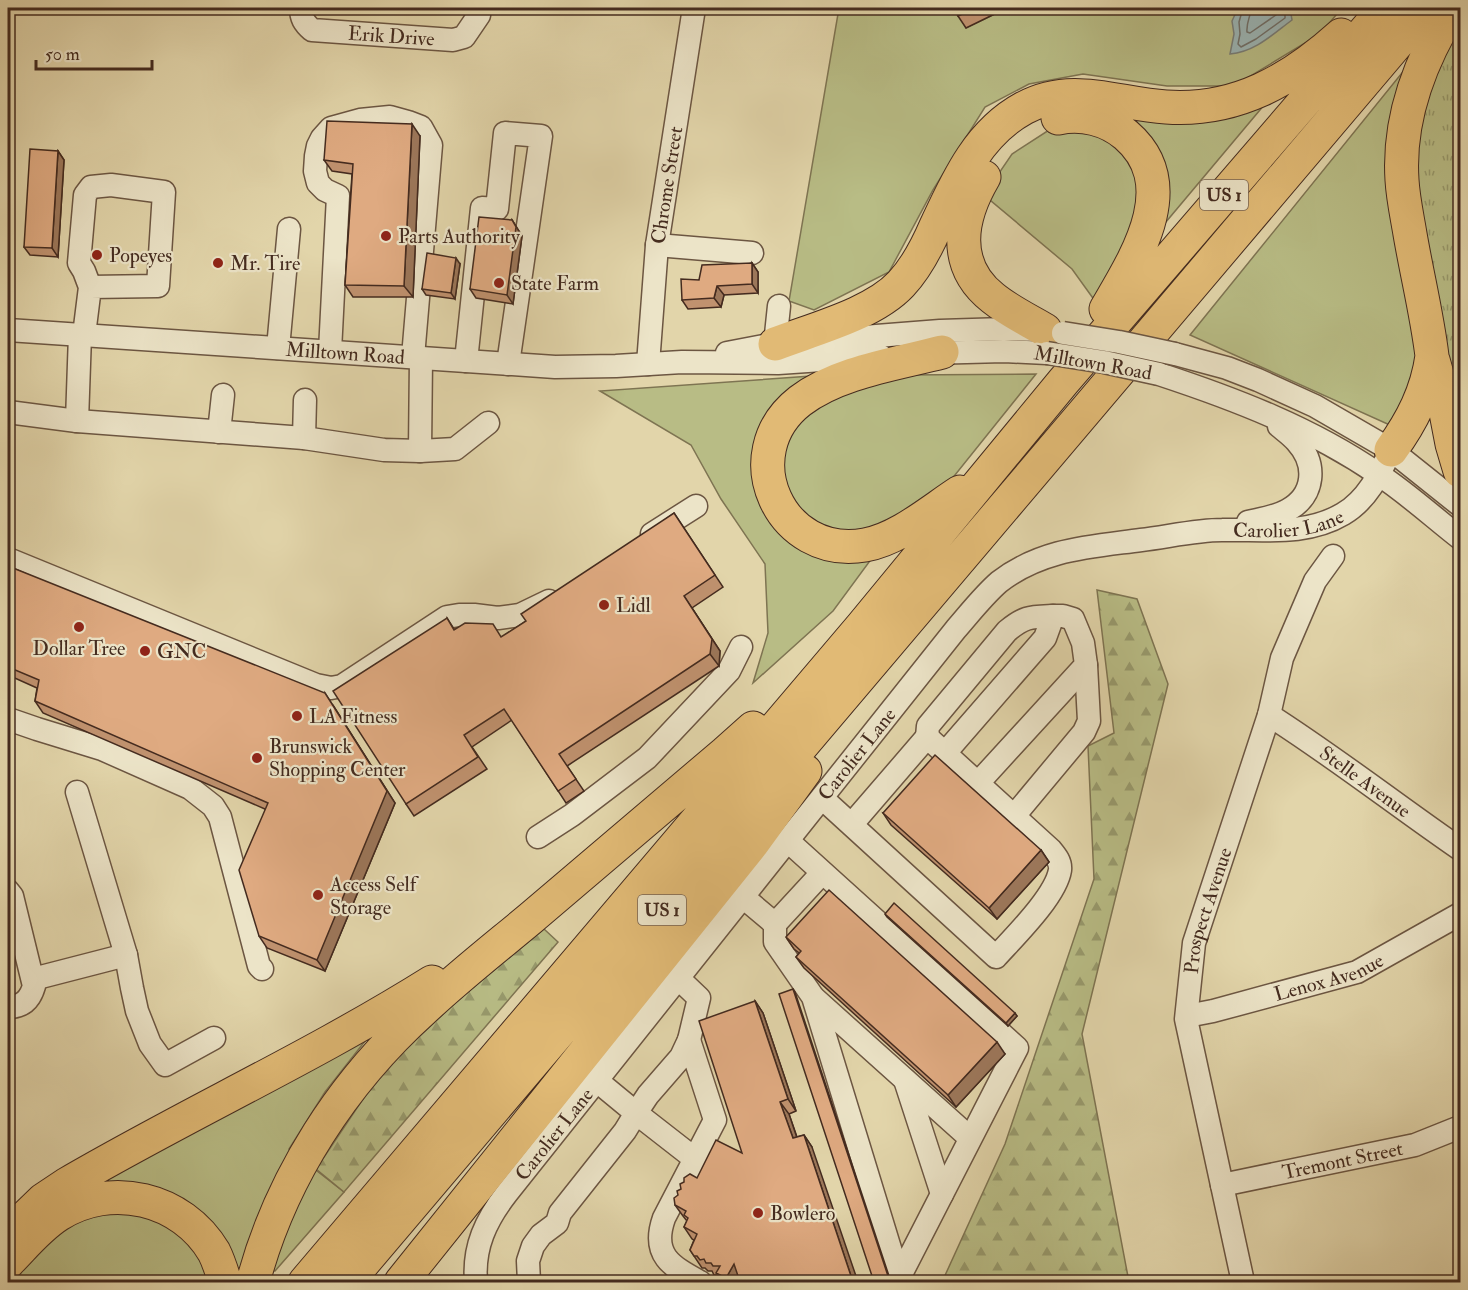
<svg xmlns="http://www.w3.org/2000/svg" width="1468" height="1290" viewBox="0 0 1468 1290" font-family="'IM FELL Double Pica',serif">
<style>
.grass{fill:#b8bc85;stroke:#7e7452;stroke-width:1.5}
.forest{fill:url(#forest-firs);stroke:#7e7452;stroke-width:1.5}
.park{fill:url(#park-tufts);stroke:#7e7452;stroke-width:1.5}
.water{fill:#9bb5b5;stroke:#787e79;stroke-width:1.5}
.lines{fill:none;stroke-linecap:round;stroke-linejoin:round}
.shore{stroke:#70706a;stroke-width:1.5}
.minor-casing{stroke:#6c5642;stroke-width:25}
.highway-casing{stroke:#442b1f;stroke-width:35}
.minor{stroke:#ece4c8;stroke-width:22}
.highway{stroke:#e1ba75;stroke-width:33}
.minor-bridge-casing{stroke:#6c5642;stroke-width:25;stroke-linecap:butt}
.minor-bridge{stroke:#ece4c8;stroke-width:22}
.wall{fill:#c0926f;stroke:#442b1f;stroke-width:1.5}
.shaded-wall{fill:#9c775a;stroke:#442b1f;stroke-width:1.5}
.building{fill:#dfaa81;stroke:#442b1f;stroke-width:1.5}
.poi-dot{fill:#8f2418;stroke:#ece4c8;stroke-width:2}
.labels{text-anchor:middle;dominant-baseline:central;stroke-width:4.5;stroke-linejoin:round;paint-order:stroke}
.shield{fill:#ece4c8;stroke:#766252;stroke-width:1.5}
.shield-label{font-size:18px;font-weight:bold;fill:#442b1f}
.street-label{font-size:20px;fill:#442b1f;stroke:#ece4c8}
.poi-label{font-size:20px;fill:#442b1f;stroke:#ece4c8;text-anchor:start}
</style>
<defs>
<pattern id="forest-firs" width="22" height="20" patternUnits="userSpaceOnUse" patternTransform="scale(1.5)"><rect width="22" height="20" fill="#b8bc85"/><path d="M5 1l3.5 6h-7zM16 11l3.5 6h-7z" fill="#97996c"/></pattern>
<pattern id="park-tufts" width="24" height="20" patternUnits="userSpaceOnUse" patternTransform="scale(1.5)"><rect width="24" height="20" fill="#b8bc85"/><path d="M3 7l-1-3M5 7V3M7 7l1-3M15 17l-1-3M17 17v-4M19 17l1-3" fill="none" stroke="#97996c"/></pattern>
</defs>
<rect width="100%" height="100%" fill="#e2d5aa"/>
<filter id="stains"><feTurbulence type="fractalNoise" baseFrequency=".00333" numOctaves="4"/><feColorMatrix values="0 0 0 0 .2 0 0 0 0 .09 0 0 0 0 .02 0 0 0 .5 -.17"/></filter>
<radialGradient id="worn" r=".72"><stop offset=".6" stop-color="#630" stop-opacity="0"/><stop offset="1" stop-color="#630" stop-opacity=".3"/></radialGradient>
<path class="grass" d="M839,8H956L966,28L1007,8H1342L1320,34L1234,86H1167L1083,74L1029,84L985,107L933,190L889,272L814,310L789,301Z
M1414,58L1419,344L1415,392L1392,426L1190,335Z
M1270,98L1160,229L1104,109Z
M1089,128L1121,146L1140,172L1142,208L1095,301L1072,269L984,195L1012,154L1049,130Z
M1036,374L951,480L898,522L849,538L807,523L783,491L777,461L791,427L838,391L900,375Z
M826,375L770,413L776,528L875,554L833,611L753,683L768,633L765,564L721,499L691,445L600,391Z
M373,1031L325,1092L289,1149L344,1192L275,1271L236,1269L198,1210L137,1184L78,1185Z
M96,1208L162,1216L200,1251L211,1282H18L20,1275L30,1254Z"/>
<path class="forest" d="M1097,590L1137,599L1168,684L1082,1034L1129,1282H942L1005,1144L1094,879L1088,746L1114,733Z
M544,929L558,942L344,1192L316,1169L367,1093L391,1063L457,1001Z"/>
<path class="park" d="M1460,17V447L1409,152L1420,99Z"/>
<path class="water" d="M1238,8H1290L1292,20C1273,34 1255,52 1230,54L1234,34L1232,21Z"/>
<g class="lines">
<path class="shore" d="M1243,8L1239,22L1240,34L1238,44L1241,47L1256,39L1285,18V8
M1251,8C1251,16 1246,22 1247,32L1250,33L1276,15L1277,8"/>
<defs>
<g id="minor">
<path id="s1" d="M301,8C301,18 304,23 312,30L453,40L464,37L479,15L480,8"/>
<path d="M657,245L752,253"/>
<path id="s2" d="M8,330L555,367L616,366L682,362L778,363L881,356"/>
<path d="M84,335L90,287L84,271L79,263L85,195L91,187L111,185L164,192L158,286L90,287"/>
<path d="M775,344L779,306"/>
<path d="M278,348L289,229"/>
<path d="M330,351L338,196L325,190L318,183L315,171L316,156L318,146L322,138L331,128L360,120L390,117L408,122L421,127L431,145L413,357"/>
<path d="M727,353L775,344L940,331L1005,329L1038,330"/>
<path d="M928,353L1004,351L1047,353"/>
<path d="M1175,354L1227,368L1258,380L1315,406L1391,450L1460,505"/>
<path d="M466,361L482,208L497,209L505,133L541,136L508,364"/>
<path id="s3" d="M648,364L657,245L694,8"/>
<path d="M1159,374C1235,399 1311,428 1378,474C1407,493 1433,517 1460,538"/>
<path d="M8,412L77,421L304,438L384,450L420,451L455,449L488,423"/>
<path d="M77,421L80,335"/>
<path d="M219,432L223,395"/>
<path d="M304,438L305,400"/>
<path d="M420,451L421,358"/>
<path d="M1248,522C1261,519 1276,517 1288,510C1315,495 1317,464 1297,442C1292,436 1285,431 1279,426"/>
<path d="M652,534L696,506"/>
<path d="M8,559L316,685L331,688L342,686L447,617L459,615H474L498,618L520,615L549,601"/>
<path id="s4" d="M1269,715C1335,757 1396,805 1460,849"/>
<path d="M8,719L37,729L102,749L190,788L213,806L220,817L259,966L262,969"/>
<path d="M927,737L928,726L1007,631C1025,616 1031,617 1053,616"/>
<path d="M945,753L1045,638L1053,616H1063L1073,619L1083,643L1086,665L978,783"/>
<path d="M77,792L126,955L132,988L137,1011L150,1044L165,1065L214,1038"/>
<path d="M822,798L996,957C1014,937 1056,896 1060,870C1061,862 1056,856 1051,850L927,737L852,824"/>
<path d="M1014,816L1084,732L1089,721L1086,665"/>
<path d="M538,837L572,815L647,758L729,671L741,647"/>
<path d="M8,891L12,896L34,986C30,1000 22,1007 8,1007"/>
<path d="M743,897L775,924V942L813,997L899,1278L1017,1048L788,841"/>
<path d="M775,924L822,873"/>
<path d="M678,978L699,998L689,1040"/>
<path d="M33,979L126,955"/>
<path d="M814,998L970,1138"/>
<path id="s5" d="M1187,1016L1213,1011L1357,972L1460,914"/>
<path d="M905,1080L942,1194"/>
<path d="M695,1159L636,1113L648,1095L681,1057L689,1040L715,1120L664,1218C651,1255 671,1266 700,1282"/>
<path id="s6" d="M1222,1185L1415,1145L1460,1127"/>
<path id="s7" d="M476,1282C473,1247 486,1220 507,1193L956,629C970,613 983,596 999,582C1042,549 1089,547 1141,540C1167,537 1196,530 1222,530C1263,529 1306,536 1343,514C1367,500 1379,475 1391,450"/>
<path d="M529,1282L528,1261L533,1246L541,1235L557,1223L560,1213L625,1131L636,1113L596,1080"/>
<path id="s8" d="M1243,1282L1186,1019L1194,943L1269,715L1282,658L1315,581L1333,556"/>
</g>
<path id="highway" d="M1058,118C1082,113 1107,119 1126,135C1184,185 1135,259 1106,309
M984,177C960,218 951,265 993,298C1009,311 1028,320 1045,330
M775,344C814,329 873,314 901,284C917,267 927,247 936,226C957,181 978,133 1024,108C1072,82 1117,104 1166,107C1236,112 1291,80 1341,35
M942,352C896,364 838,372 800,401C732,454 780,560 865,545C899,539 932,510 960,492
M1433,360L1442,392L1452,444L1460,471
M1391,450C1412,421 1427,392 1432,356C1427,315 1417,275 1410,234C1407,216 1403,198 1402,180C1398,119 1421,59 1453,8
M8,1234L43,1200L67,1184C187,1114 314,1056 432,982
M8,1262C24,1246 38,1228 58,1215C111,1181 182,1198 214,1252C219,1262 222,1272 225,1282
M253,1282C281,1177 343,1082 424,1009C458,977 495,948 531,918C596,863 661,808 725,753L753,728
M305,1282L862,626L1063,382L1385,8
M347,1282L1427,8
M401,1282L752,844L805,771"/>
</defs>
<use href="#minor" class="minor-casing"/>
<use href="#highway" class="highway-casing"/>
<use href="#minor" class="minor"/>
<use href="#highway" class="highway"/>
<defs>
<path id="minor-bridge" d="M1063,333L1119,342L1175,354
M1047,353L1104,362L1159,374"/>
</defs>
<use href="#minor-bridge" class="minor-bridge-casing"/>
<use href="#minor-bridge" class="minor-bridge"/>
</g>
<path class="wall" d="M954,8H1007L966,28L958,16Z
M420,136L413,297H353L345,285L352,174L332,171L324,160Z
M58,151L64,160L58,257L30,255L24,247Z
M512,220L522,236L513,304L476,298L470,289Z
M752,263L758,272V293L724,295L721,307L688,309L682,300L699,280Z
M460,264L455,299L426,295L422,289Z
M674,513L723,587L692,608L720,651L719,666L567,766L584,791L566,803L512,720L472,747L487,769L414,816L406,804L447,618L454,629L502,637L526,621Z
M8,566L333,705L395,803L325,971L267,948L259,936L265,809L43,713L35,701L37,688L8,675Z
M883,813L1041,850L1049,862L997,919L891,825Z
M885,914L1017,1016L1008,1026L887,917Z
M786,937L1005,1054L956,1107L804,968L796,957L799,953L794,949Z
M755,1001L763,1013L796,1111L789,1114L797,1137L804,1135L812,1147L738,1282H723L717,1275H714L712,1271H708L705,1268H702L690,1250L694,1240L692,1239L684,1227L687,1221L683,1216L675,1205L697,1178L742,1153Z"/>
<path class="shaded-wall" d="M412,124L420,136L413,297L404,286Z
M58,151L64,160L58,257L52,248Z
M512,220L522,236L513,304L507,295Z
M456,258L460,264L455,299L451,293Z
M752,263L758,272V293L752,284Z
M717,286L724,295L721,307L714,298Z
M684,596L720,651L719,666L710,654Z
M325,693L395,803L325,971L317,960Z
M1041,850L1049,862L997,919L989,908Z
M793,989L795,992L891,1282H890Z
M755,1001L763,1013L796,1111L788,1099Z
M1015,1013L1017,1016L1008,1026L1006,1023Z
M997,1042L1005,1054L956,1107L948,1095Z
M780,1102L789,1114L801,1150L793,1138Z
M804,1135L812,1147L858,1282H853Z
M734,1264L742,1276L738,1282H729L726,1278Z"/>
<path class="building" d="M954,8H976L958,16Z
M327,121L412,124L404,286L345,285L353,164L324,160Z
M30,149L58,151L52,248L24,247Z
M479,217L512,220L516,227L507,295L470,289Z
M427,253L456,258L451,293L422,289Z
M752,263V284L717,286L714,298L682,300L681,279L699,280L702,265Z
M674,513L715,575L684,596L712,639L710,654L559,754L576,779L558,791L504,709L464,735L478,757L406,804L333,691L447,618L454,630L465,623L493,624L501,637L526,621L521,614Z
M8,566L325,693L387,791L317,960L259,936L239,870L268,803L35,701L39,680L8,667Z
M935,755L1041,850L989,908L883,813Z
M829,890L997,1042L948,1095L796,957L801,951L786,937Z
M894,903L1015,1013L1006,1023L885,914Z
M793,989L890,1282H874L779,994Z
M755,1001L788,1099L780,1102L793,1138L804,1135L853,1282H740L734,1264L726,1278L716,1273L720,1266H713L711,1263H706L704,1259L700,1260L697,1256H694L690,1250L697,1234L684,1227L688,1218L684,1215L686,1211L675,1205L674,1198L678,1195L677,1191L681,1189L680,1184L684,1182V1178L690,1174L697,1178L716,1140L742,1153L699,1021Z"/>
<g class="poi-dot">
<circle cx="386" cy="236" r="6"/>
<circle cx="97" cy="255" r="6"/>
<circle cx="218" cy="263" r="6"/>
<circle cx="499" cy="283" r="6"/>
<circle cx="604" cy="605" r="6"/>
<circle cx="79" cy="627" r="6"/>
<circle cx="145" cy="651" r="6"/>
<circle cx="297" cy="716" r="6"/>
<circle cx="257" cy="758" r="6"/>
<circle cx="318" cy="895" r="6"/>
<circle cx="758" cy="1213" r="6"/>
</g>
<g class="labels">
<g class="shield">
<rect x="1200" y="180" width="48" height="30" rx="4.5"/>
<rect x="638" y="895" width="48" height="30" rx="4.5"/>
</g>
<g class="shield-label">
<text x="1224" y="195">US 1</text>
<text x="662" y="910">US 1</text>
</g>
<g class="street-label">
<text stroke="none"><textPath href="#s1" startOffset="105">Erik Drive</textPath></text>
<text stroke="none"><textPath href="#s3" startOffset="180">Chrome Street</textPath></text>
<text stroke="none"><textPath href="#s2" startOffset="338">Milltown Road</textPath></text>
<text transform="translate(1093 363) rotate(10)">Milltown Road</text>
<text stroke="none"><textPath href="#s7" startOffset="1180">Carolier Lane</textPath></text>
<text stroke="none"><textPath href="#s7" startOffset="658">Carolier Lane</textPath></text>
<text stroke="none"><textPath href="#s4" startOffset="117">Stelle Avenue</textPath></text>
<text stroke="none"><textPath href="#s8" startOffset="380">Prospect Avenue</textPath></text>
<text stroke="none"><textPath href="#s5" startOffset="147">Lenox Avenue</textPath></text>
<text stroke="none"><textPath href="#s7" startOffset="172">Carolier Lane</textPath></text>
<text stroke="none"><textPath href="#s6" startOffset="123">Tremont Street</textPath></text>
</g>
<g class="poi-label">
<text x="398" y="236">Parts Authority</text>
<text x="109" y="255">Popeyes</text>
<text x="230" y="263">Mr. Tire</text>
<text x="511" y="283">State Farm</text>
<text x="616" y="605">Lidl</text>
<text x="79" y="648" text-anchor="middle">Dollar Tree</text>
<text x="157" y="651">GNC</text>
<text x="309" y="716">LA Fitness</text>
<text x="269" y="746">Brunswick<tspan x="269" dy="23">Shopping Center</tspan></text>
<text x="330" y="884">Access Self<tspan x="330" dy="23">Storage</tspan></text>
<text x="770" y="1213">Bowlero</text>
</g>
</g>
<rect width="1468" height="1290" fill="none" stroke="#e2d5aa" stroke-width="30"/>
<rect x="9" y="9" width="1450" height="1272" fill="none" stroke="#442b1f" stroke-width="3"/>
<rect x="15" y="15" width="1438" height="1260" fill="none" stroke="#442b1f" stroke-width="1.5"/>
<path d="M36 60v9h116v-9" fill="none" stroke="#442b1f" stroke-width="3"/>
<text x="45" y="60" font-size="18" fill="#442b1f" stroke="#ece4c8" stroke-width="4.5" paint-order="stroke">50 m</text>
<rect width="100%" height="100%" filter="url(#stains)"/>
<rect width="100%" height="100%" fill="url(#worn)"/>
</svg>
